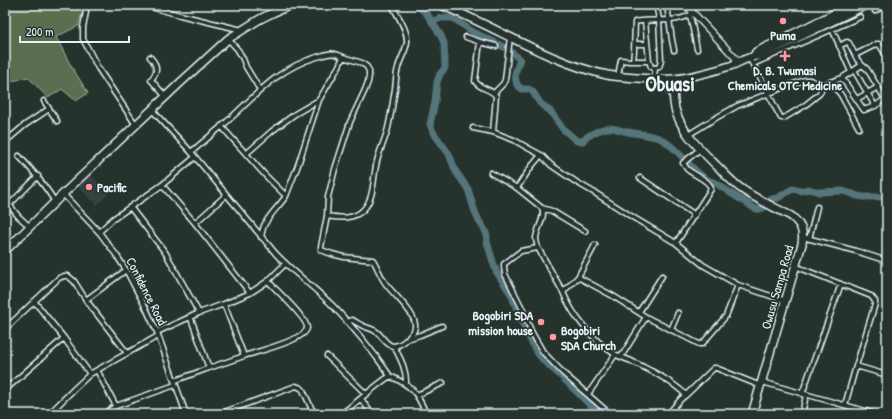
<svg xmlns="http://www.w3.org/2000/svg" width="892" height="419" viewBox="0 0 892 419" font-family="'Patrick Hand',sans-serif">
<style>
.built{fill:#354343}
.green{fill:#5d6d4f;stroke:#a2afa4}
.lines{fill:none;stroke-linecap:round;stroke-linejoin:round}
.river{stroke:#54747a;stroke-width:7}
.minor-casing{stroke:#e8f1f8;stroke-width:7}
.tertiary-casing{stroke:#e8f1f8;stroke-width:8}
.primary-casing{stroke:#e8f1f8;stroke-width:10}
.minor{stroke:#26332d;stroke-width:4}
.tertiary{stroke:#26332d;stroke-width:5.5}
.primary{stroke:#26332d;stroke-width:7}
.poi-dot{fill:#ff9aa2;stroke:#26332d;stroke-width:1.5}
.labels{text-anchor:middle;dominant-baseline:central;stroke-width:3.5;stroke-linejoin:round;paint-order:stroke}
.poi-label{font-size:13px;font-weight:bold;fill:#e8f1f8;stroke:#26332d}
.street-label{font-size:13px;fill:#e8f1f8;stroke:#26332d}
.town-label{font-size:21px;font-weight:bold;fill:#e8f1f8;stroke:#26332d}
</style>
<rect width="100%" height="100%" fill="#26332d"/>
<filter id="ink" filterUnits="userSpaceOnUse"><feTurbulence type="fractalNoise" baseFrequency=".025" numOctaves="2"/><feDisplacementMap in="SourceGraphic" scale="8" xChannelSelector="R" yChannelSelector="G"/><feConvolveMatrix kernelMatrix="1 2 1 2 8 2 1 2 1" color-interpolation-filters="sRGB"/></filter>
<g filter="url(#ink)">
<path class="built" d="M90,175L108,194L97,205L94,201H92L78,186Z"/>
<path class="green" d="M5,5H82L83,10L78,26L56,37L70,64L88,93L76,101L62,89L48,98L28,77L5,83Z"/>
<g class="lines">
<path class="river" d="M418,5V6L427,14L441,36L444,43L445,68L440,74L437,82L435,102L430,124L433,132L449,154L456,172L468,189L475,212L479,221L485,230L487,236V242L494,265L496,271L511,294L524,327L536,351L544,361L564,379L596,411L601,414
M433,23L436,20L441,18H453L473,32L506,48
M511,52L520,59L515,74L516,81L517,85L522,89H529L533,92L540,103L550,111L563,129L577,141H583C587,135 601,129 607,128C614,127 621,131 628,132C637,134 654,135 661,139C678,148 687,165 702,176C706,180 711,181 716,183C725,189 734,196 744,201C749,203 752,209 757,209C760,210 763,208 766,206
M769,201L772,199L778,198L789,191L793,189L800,191L809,189L819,192L843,191L853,194L857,196L864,197H887"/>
<defs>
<path id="minor" d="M85,5L86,12L83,27V39L98,68L136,125
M667,5L672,40L674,50
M129,6L151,7L180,15L242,30
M875,11L886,5
M690,15L697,49
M645,21L649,61L651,67L655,68
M832,29L851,72
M466,37L480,42L496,46
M228,39L238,50L243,59L246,67L260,90
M480,42L475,81C480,90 491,88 496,96L493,132
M634,44H647
M839,46L847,42L849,43L857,59L862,65L867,69L885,99L875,106L864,110L842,78
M855,55L877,44H879L884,52L887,51
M150,57C154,61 158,68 155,74C154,76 152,78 151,80L166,97
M343,57L362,63L367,67L369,71V76L368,82L365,90L350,122L335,169L328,197L327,216C340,218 354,220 364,209C374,198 373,180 376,166C378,153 385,141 388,128C391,115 393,102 395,89C396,82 396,74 398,68C400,59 406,51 407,42C408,30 397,15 392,5
M749,58L760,77L776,109L781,118H784L804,106L819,94L821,91L820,84
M633,61L634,51L635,22C653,18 678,24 693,13
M753,64L860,17
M854,70L875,106
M618,76L621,60L630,61H649
M654,79L655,68L659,67L661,61L659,19L656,5
M830,82L841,95L859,128
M494,93L503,84L505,80L510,37
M857,99L878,87
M44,101L57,121
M152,110L191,152L276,254C294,273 315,288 333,306C354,328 373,351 390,376
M221,126L265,175L286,196C280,205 272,212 266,222C263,226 262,232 261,237
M473,128L493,132L514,140L528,148L541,155L551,165L576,182L595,193L634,218L676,243L703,265L738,285L786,301
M688,135L714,119L737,106L782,88L805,80H810L820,84H825L842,78L862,65
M5,142L25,125L49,109
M191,152C201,144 211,135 221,127C252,100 275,69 317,57C328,54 331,51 343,57L339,66L319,100L298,165L286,196
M246,154L272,131L295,114L319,100
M19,156C32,170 45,185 55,202
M491,173L517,188L542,208C546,217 537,228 536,238C536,241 537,244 538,248
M640,178L695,215
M162,185L195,223L250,293
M517,188L531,167L541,155
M63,194L99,232L117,256L126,270L145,306L157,332L186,414
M5,199L18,216L29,226
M9,205L38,176
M130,207L165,252L174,268L199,313
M542,208L552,211L585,231
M327,216L321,247V250L332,254L344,257L373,260C378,268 380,276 386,284C393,294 417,314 415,327C415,332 410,336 407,339C403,343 398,346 393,346C386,345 382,336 377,332C373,329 368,328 363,326C359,324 356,322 352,320L347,322
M195,223L226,195
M99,232L113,219L162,185L195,157
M803,237L856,251L887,261
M809,239L817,207
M676,243L711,189C710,180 693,175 687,169C686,167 684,165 683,163L700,149
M795,266L871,296L875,301V304L856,366L845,405
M578,277L595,245
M563,292L538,248L521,251L504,264V267L505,274L522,308L531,331L543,352L563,373L610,414
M86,300L126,270
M34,301L64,338L90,374
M224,304L244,356
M639,312L662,276
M190,316L209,368C221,364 232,360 244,356C255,352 306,340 307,328C308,319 275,289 268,281
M5,329L59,278L64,276H68L74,281L86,300L127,353
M671,330L678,313
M157,332L199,313L224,304L250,293L268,281L285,264
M407,339L420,335L442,326
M394,346C400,358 407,370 406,384
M327,356L366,394
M621,357L646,317
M856,366L887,375
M97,370L116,406
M390,376C412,386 417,392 426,414
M174,381L209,368
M762,382L876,414
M5,390L64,338
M588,394L615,355
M802,394L841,284
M417,395L443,383
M686,395L714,368H716L761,386
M361,399L372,414
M49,414L74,389L90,374L158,336
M104,414L116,406L175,385
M219,414L296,386L301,388L303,390L314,414
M341,414C358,402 373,387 390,376
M668,414L681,399L686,395C671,380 648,369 629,360C624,358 619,357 615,354C593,341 572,315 563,292L578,277L613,296L646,317L699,344H702L726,316L738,285
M802,414L806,395"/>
<path id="tertiary" d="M686,5L739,62"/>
<path id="primary" d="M441,5C497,27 548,62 607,75C617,77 627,77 637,78C649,79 662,80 674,79C694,77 714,71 733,65C742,61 749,56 759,56L866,5
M754,56L756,52L852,5
M659,79L667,86L673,93
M674,79C673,89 673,99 675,109C682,133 700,149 717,166C724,173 731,181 739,187C755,199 774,207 791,216C801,224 804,231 802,244L752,414
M5,251L63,194L180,83L228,39L260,19L274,12L292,5"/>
</defs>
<use href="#minor" class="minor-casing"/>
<use href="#tertiary" class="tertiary-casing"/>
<use href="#primary" class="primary-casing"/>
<use href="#minor" class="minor"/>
<use href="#tertiary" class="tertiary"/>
<use href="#primary" class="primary"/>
</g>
</g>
<g class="poi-dot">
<circle cx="783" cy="21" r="4"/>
<path d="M783 50h4v4h4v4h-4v4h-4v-4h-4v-4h4z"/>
<circle cx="89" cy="187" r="4"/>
<circle cx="541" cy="322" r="4"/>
<circle cx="553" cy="337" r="4"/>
</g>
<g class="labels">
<g class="poi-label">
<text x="783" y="35">Puma</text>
<text x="785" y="70">D. B. Twumasi<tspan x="785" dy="15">Chemicals OTC Medicine</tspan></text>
<text x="97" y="187" text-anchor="start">Pacific</text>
<text x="533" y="315" text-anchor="end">Bogobiri SDA<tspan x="533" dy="15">mission house</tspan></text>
<text x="561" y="330" text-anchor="start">Bogobiri<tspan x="561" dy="15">SDA Church</tspan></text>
</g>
<g class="street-label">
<text transform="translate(777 287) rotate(-74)">Owusu Sampa Road</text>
<text transform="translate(147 291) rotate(63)">Confidence Road</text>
</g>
<g class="town-label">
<text x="670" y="83">Obuasi</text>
</g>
</g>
<rect width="892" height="419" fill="none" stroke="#26332d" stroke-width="20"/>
<rect x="10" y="10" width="872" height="399" fill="none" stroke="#e8f1f8" stroke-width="1.5" filter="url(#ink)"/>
<path d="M20 36v6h109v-6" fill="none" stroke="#e8f1f8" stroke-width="2"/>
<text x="26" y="36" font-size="12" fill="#e8f1f8" stroke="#26332d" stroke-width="3" paint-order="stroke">200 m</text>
</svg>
